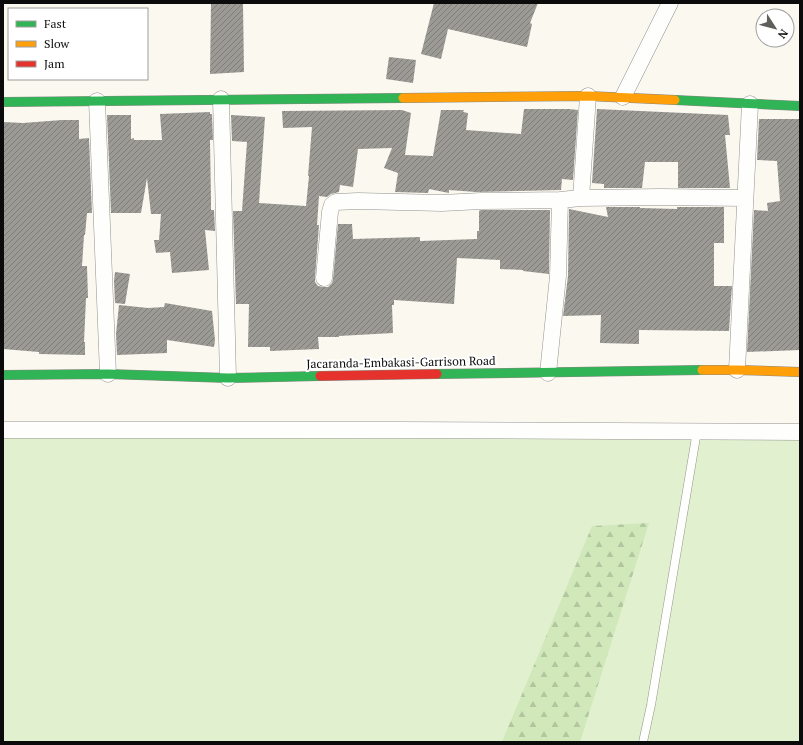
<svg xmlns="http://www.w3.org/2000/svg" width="803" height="745" viewBox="0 0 803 745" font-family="'PT Serif',serif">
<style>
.grass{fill:#e1f0ce}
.forest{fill:url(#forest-firs)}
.building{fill:url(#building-hatch)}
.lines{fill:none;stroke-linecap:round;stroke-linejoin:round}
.lane-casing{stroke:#93928e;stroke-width:9}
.street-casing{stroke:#93928e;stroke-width:17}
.fast-casing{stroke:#898884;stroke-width:10}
.slow-casing{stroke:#898884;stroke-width:10}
.jam-casing{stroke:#898884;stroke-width:10}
.lane{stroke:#fefefd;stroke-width:8}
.street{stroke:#fefefd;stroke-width:16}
.fast{stroke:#30b455;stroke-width:9}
.slow{stroke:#ff9f0a;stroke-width:9}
.jam{stroke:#e5322d;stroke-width:9}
.labels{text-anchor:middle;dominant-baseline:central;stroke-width:4;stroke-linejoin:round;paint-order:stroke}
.street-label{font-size:12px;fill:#0b0b0b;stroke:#fff}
</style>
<defs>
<pattern id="forest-firs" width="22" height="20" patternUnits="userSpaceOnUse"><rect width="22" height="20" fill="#d1e8bb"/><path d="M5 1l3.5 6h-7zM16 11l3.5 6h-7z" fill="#b2c69f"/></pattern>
<pattern id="building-hatch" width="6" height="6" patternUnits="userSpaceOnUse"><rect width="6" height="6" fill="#9c9a95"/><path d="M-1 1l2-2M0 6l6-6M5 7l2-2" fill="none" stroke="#7d7c78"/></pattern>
</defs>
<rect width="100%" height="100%" fill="#faf8ef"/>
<path class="grass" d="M3,437L800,440V742H3Z"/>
<path class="forest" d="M649,523L580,742H502L592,526Z"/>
<path class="building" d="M211,3H235L243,4L244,72L210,74Z
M434,3H538L530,23L532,24L527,47L448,29L441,59L421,54Z
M389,57L416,60L413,83L386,79Z
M524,109H569L578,110L573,180L562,179L561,190L476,192L449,190V193L429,189L428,193L395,192L398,173L384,168L392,148L358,149L353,187L340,185L339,192L331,194L327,197L319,196L317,225H319L315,278V282L318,286L323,287H328L332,283L333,279L338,224H352L353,239L420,237V241L477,239V231H479V211L481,210H550L549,274L523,271V270L500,269V260L457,258L454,304L394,300V305H392L393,333L339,336V337H318L319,349L270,351V347H248L249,304H236L233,211H242L247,142L232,141L231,115L265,117L259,203L306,206L309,176H308L312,127L283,128L282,111L402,110L411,113L405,155L433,156L439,122L441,110H464L463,112L468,113L466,130L521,134Z
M597,109L728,115L730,135H725L730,188H678V162H645L642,188H604V184L592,183Z
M210,112V114H212L213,140H210L211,200V210H214L215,231L205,230L209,270L172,273L170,252L156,253L154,240H159L161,214H151L147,178L141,213H111L107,115H131V139L134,138V140H162L160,114Z
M759,119H800V350L747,352L754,210L768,211L767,203L780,201L777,161L757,160Z
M62,120H79V139L89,138L92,213H87L85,235H84L82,266H87L88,298H86L84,342H85V355L39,354V352L3,349V122L23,123Z
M606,207H640V208L677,209V207H724V243H714V286H732L729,331L639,330V344L600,343L601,315L563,316L568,276L569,209L608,217Z
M115,272L130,274L125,304L115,303L114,281Z
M165,303L212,311L215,340L214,347L167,340V353L117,355L116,334L119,305L148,308L164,307Z"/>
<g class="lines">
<defs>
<path id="lane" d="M643,742L651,705L697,431"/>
<path id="street" d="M623,97L670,3
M221,99L228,378
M97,101L108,374
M581,198L588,96
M324,278L330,212L332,205L336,202L358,201L442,203L481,201L560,200L581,198L661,197L745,198
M737,370L750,104
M548,373L558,276L560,200
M3,430H398L800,432"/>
<path id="fast" d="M675,100L800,106
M3,102L403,98
M437,374L702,370
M3,375L108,374L228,378L320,376"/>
<path id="slow" d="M403,98L588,96L675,100
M702,370H737L800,372"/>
<path id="jam" d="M320,376L437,374"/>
</defs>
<use href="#lane" class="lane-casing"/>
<use href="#street" class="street-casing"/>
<use href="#fast" class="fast-casing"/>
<use href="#slow" class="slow-casing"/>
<use href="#jam" class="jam-casing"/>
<use href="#lane" class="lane"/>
<use href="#street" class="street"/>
<use href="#fast" class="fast"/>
<use href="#slow" class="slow"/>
<use href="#jam" class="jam"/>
</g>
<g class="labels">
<g class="street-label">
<text transform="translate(401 362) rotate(-1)">Jacaranda-Embakasi-Garrison Road</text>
</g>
</g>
<rect width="803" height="745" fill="none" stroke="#0b0b0b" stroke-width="8"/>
<rect x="8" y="8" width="140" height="72" fill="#ffffff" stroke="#9d9d9d"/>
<rect x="16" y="21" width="20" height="6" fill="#30b455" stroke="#9d9d9d"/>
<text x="44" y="28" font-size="12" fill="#0b0b0b">Fast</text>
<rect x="16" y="41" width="20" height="6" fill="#ff9f0a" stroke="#9d9d9d"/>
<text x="44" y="48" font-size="12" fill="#0b0b0b">Slow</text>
<rect x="16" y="61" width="20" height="6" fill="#e5322d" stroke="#9d9d9d"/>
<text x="44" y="68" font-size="12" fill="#0b0b0b">Jam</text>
<g transform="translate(775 28) rotate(126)"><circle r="19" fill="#ffffff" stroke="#9d9d9d"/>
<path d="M0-3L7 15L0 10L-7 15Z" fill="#5f5e5b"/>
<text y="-6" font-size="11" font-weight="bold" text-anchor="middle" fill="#0b0b0b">N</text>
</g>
</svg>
